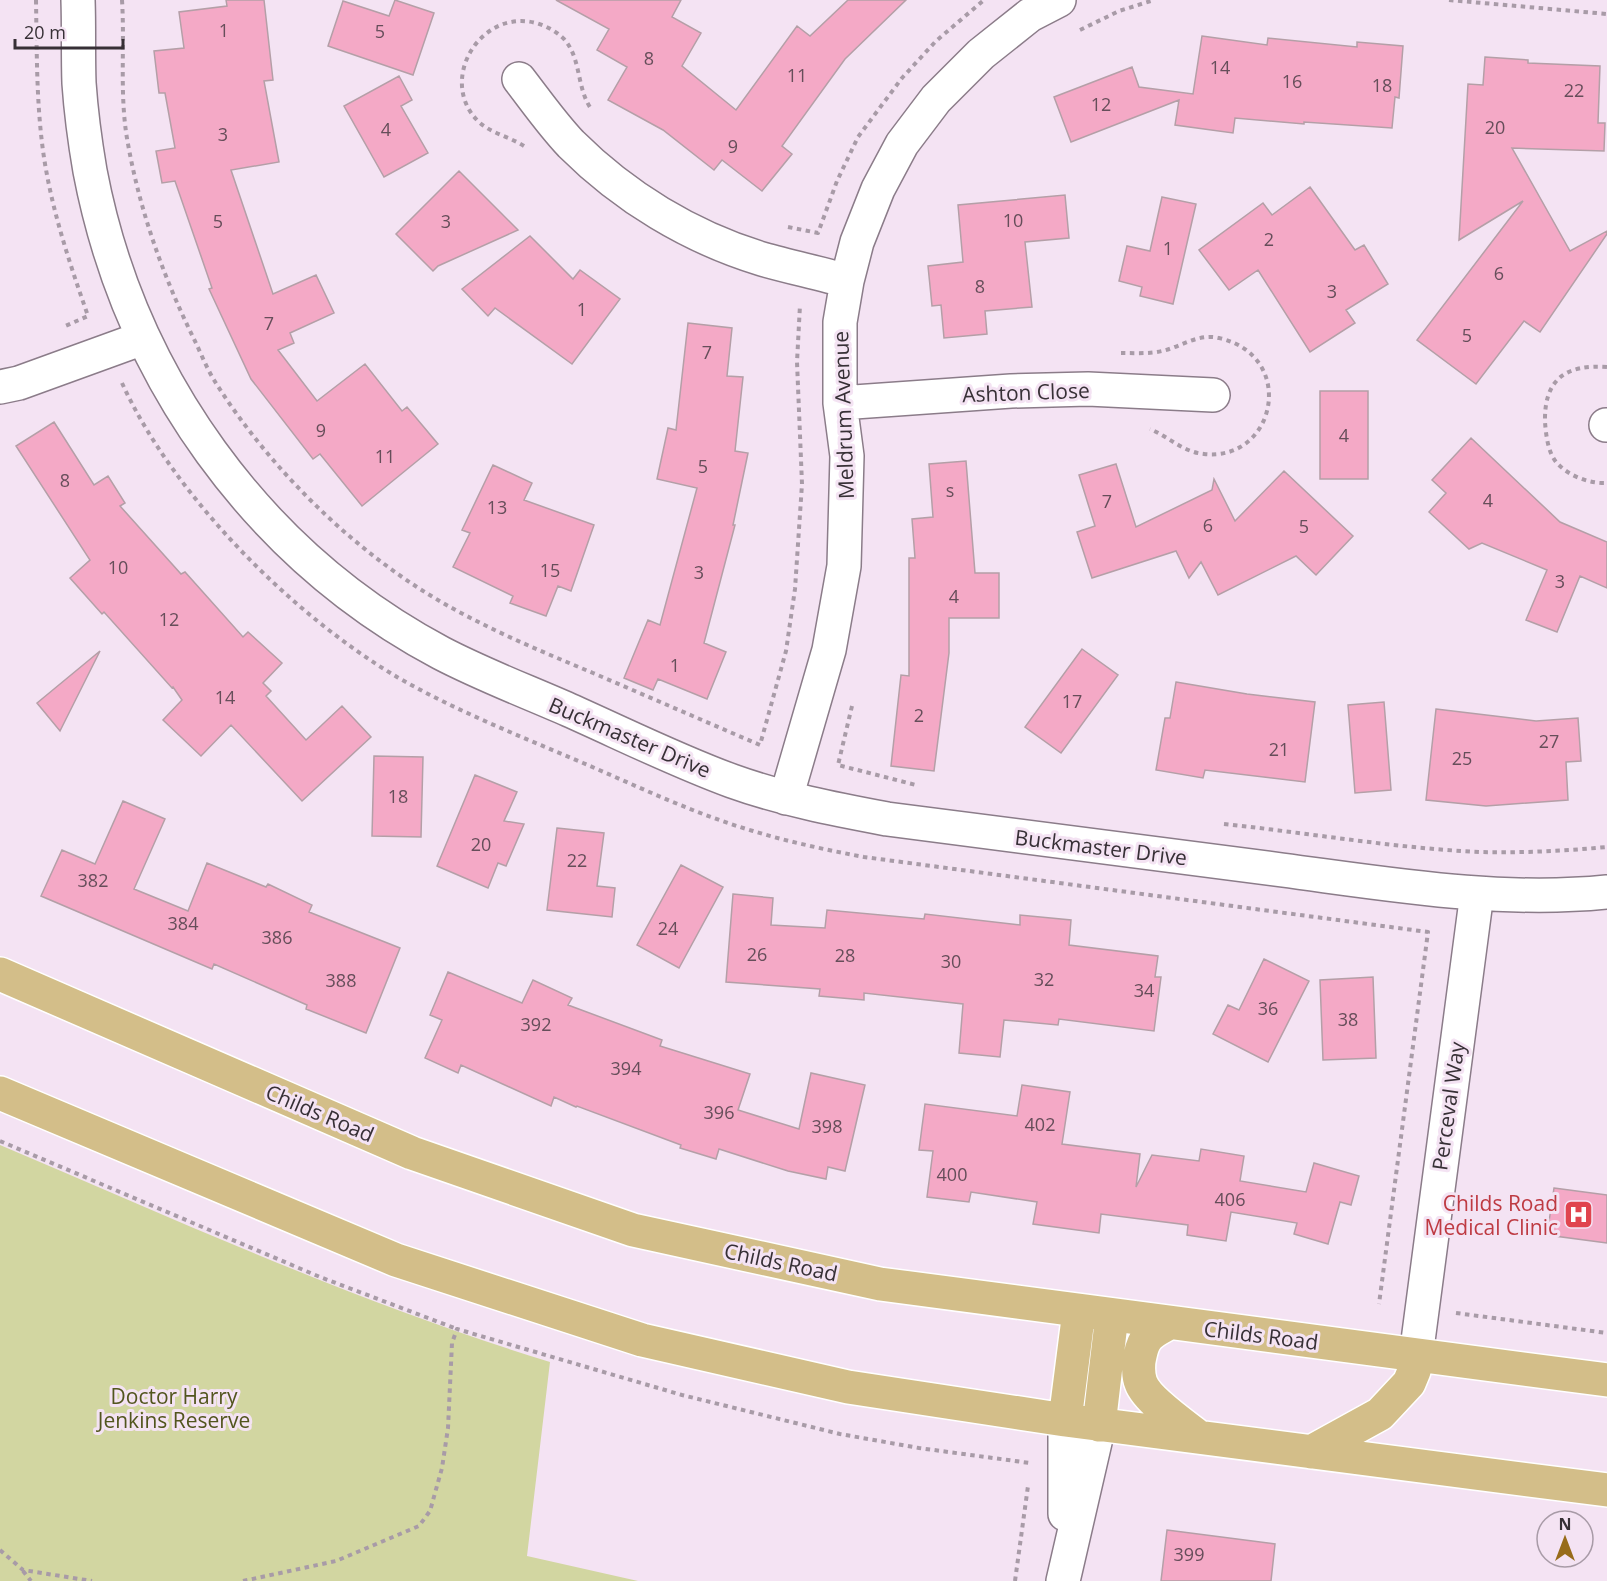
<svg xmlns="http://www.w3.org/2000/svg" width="1607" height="1581" viewBox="0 0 1607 1581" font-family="'Open Sans',sans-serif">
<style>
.green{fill:#d2d6a1}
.building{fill:#f4a9c6;stroke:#b49fa7;stroke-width:1.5}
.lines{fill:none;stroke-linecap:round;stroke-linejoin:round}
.minor-casing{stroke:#8b7c89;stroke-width:36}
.major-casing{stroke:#fff;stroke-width:36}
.path{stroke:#a89ba7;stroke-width:4;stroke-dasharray:4.5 4.5;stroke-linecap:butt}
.minor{stroke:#fff;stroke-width:33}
.major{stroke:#d3be89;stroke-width:33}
.labels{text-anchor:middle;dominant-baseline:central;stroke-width:6;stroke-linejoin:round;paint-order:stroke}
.number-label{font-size:18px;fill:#664e5a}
.street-label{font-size:21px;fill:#373036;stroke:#f4e3f3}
.health-label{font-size:21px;fill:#be3a42;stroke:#f4e3f3;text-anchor:end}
.park-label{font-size:21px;fill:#52551e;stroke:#f4e3f3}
</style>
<rect width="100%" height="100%" fill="#f4e3f3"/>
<path class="green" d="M0,1145C181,1222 361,1304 550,1362L527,1556L638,1581H0Z"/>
<path class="building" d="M226,0H264L273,80L264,81L279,162L231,170L273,294L316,275L334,313L290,333L294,343L278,350L317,401L365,364L402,411L407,407L438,444L362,506L320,454L313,459L251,379L209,289L212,288L175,181L162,183L156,151L175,148L165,93H159L154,51L184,48L179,12L227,6Z
M395,0L434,13L413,75L328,46L343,1L389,16Z
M556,0H681L672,17L701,33L682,66L736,110L797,26L810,36L848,0H906L845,59L782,146L792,154L762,191L722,160L714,170L663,130L608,100L627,67L597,50L609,29Z
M1202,36L1267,45L1268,38L1357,47V42L1403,46L1399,98L1395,97L1392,128L1304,122V124L1235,118L1233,133L1175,125L1179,100L1071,142L1054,97L1132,67L1139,87L1193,94Z
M1485,57L1528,60V63L1600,66L1598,123H1605L1604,151L1512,148L1570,251L1607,231V234L1540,332L1524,321L1476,384L1417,340L1523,201L1459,240L1468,84L1483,85Z
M399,76L412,100L401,106L428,153L384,177L344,106Z
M459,171L518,230L438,266L433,271L396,234Z
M1310,187L1355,250L1364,245L1388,284L1346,310L1355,323L1310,352L1258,270L1229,290L1199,250L1263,203L1272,215Z
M1065,195L1069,238L1025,242L1032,307L985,311L987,334L944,338L941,305L932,306L928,266L963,262L958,205Z
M1162,197L1196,204L1173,304L1140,296L1142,287L1119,281L1127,246L1150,251Z
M530,236L573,279L580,270L620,299L572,364L495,308L488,316L462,289Z
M688,323L732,328L727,376L743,377L735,451L748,453L733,525H735L704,643L726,652L707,699L658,679L653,690L624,678L648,620L660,625L697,488L657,479L668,428L676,430Z
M1320,391H1368V479H1320Z
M54,422L94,485L108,476L125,503L120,506L181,574L185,572L243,637L248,632L282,663L263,683L271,691L266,696L306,740L342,706L371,737L302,801L231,725L201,756L163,720L182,700L173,687L172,688L104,612L102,614L70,578L90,560L16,446Z
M1471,438L1560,522L1607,542V588L1580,576L1557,632L1526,620L1547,570L1482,543L1469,549L1429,512L1446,493L1432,480Z
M966,461L975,573H999V618H949V653L934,771L891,766L901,675L909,676V558H915L912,519L933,517L929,464Z
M1116,464L1136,527L1212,490L1214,479L1235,521L1284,471L1353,536L1316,575L1296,556L1218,595L1201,562L1189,578L1176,551L1092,578L1077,532L1095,526L1079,475Z
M493,465L532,483L524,500L594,525L571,591L558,586L546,616L510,603L513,596L453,567L470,533L462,530Z
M1082,649L1118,675L1061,753L1025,727Z
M100,651L60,731L37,703Z
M1176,682L1247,694L1315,702L1305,782L1205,770L1203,778L1156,770L1165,718H1170Z
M1384,702L1391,790L1355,793L1348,705Z
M1436,709L1536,721L1578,718L1581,761L1566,762L1568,800L1486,806L1426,800Z
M374,756L423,757L421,837L372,836Z
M475,775L517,792L504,821L524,824L506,866L498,863L488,888L437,866Z
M123,801L165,819L134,889L188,911L207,863L266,887L268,884L312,905L309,912L400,948L366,1033L306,1009L307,1005L214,964L212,969L41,896L62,850L95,864Z
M557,828L604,833L597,886L615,888L612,917L547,910Z
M681,865L723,887L679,968L637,945Z
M733,894L773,898L771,925L825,928L827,910L924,919L925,914L1020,925V915L1071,920L1069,945L1158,956L1155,977H1161L1154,1031L1059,1019L1058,1025L1004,1020L1000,1057L959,1053L963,1004L864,993V1000L819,996L820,989L726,982Z
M1264,959L1309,981L1268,1062L1213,1034L1228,1005L1239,1010Z
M448,972L522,1003L533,980L572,998L568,1005L662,1040L660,1046L750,1074L738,1110L799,1129L811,1073L865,1085L845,1171L828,1167L826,1179L788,1171L719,1149L716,1159L680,1148L681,1145L577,1106L576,1107L554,1097L551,1106L461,1065L458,1073L425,1058L442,1020L430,1015Z
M1373,977L1376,1058L1323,1060L1320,980Z
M1022,1085L1070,1092L1062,1144L1140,1154L1136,1187L1152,1155L1199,1161L1201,1149L1244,1156L1240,1181L1306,1192L1314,1163L1359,1176L1351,1205L1340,1202L1328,1244L1294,1234L1297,1223L1231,1212L1226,1241L1187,1235L1188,1225L1101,1214L1099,1233L1033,1224L1037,1202L971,1192L969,1202L927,1197L933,1151L919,1150L925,1104L1017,1116Z
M1554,1188L1607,1195V1243L1547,1235Z
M1167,1530L1275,1544L1271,1581H1161Z"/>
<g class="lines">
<defs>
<path id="minor" d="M78,0C79,27 78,55 79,83C81,112 85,142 90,171C129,376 257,555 441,653C483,675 526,691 569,710C623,734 677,761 732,781C782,799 834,809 887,819C1018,836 1150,853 1282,870C1389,884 1499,903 1607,892
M519,79C536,101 552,124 571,144C624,197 690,237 762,259C790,267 819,273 847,281
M0,387L19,383L143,338
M840,403L1011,391L1088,389L1213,395
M1606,425H1607
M786,798L829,650L844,566L847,456L840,403V322L847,281L857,242L878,189L902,144L936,99L981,54L1030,15L1059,0
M1416,1356L1477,893
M1065,1514V1420
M1063,1581L1099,1425"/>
<path id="major" d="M0,974L412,1153L633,1230L880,1284L1607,1380
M0,1093L396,1260L642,1340L848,1387L1065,1420L1607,1490
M1169,1323C1151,1333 1144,1335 1140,1356C1138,1363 1138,1376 1141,1383C1147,1400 1185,1426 1199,1437
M1065,1420L1079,1311
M1099,1425L1112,1315
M1311,1452L1380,1414L1409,1383L1414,1371L1416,1356"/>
</defs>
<use href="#minor" class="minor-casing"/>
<use href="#major" class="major-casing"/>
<path class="path" d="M36,0C37,58 36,118 47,175C56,223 72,270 88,316L63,327
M122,0C125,48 119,97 128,144C140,211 163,276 193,337C200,351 206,367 214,380C270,470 359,557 452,608C497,633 545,653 593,673C649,697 704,721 760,745L786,651L795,589L802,484L797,362L800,305
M1449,0L1607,14
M1080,30L1119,11L1154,0
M524,146C510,137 493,134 480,123C436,83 479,8 536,23C546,26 556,31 564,39C582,59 576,89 592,110
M788,227L818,233L837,181L858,137L902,78L936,41L984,0
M1121,353C1134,353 1149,354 1162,351C1181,347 1198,333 1219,338C1298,356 1276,462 1204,454C1183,452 1169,437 1150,429
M1607,367C1566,364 1544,379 1545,422C1546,435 1548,452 1556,462C1568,476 1590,484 1607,483
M122,383C173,495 291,614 397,677C456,711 520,736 583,763C639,787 695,814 753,831C789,842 827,850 864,857L1428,932L1379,1304
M852,706L838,765L916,785
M1224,824C1309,833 1394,848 1479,852C1522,853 1564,851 1607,847
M0,1141L320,1277L457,1329
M1456,1313L1607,1333
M0,1550L23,1570L92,1581
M23,1571L31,1581
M243,1581L336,1561L419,1526L430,1511L442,1468L448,1428L452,1343L457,1329L682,1395L840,1434L919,1448L1030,1463
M1015,1581L1028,1486"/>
<use href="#minor" class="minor"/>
<use href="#major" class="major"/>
</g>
<defs>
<symbol id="hospital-square" viewBox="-11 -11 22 22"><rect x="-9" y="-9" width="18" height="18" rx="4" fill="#e0444e" stroke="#f4e3f3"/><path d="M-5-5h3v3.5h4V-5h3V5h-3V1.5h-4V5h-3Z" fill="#fff"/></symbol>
</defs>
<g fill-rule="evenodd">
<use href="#hospital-square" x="1562" y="1198" width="33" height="33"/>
</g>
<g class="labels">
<g class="number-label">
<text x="224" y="30">1</text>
<text x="380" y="31">5</text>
<text x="649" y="58">8</text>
<text x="1220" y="67">14</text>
<text x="797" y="75">11</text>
<text x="1292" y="81">16</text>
<text x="1382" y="85">18</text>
<text x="1574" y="90">22</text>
<text x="1101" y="104">12</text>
<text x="1495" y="127">20</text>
<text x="386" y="129">4</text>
<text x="223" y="134">3</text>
<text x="733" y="146">9</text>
<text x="1013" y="220">10</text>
<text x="218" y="221">5</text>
<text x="446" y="221">3</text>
<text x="1269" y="239">2</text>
<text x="1168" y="248">1</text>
<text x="1499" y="273">6</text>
<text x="980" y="286">8</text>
<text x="1332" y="291">3</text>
<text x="582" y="309">1</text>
<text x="269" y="323">7</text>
<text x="1467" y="335">5</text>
<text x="707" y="352">7</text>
<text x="321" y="430">9</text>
<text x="1344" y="435">4</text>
<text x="385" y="456">11</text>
<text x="703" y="466">5</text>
<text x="65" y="480">8</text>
<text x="950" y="490">s</text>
<text x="1488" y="500">4</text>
<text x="1107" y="501">7</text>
<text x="497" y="507">13</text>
<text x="1208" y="525">6</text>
<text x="1304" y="526">5</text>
<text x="118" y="567">10</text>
<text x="550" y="570">15</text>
<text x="699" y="572">3</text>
<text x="1560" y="581">3</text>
<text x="954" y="596">4</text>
<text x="169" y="619">12</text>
<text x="675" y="665">1</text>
<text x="225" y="697">14</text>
<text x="1072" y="701">17</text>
<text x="919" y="715">2</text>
<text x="1549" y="741">27</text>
<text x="1279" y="749">21</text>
<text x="1462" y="758">25</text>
<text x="398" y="796">18</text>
<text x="481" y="844">20</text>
<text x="577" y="860">22</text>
<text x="93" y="880">382</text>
<text x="183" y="923">384</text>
<text x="668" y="928">24</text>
<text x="277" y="937">386</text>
<text x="757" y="954">26</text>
<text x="845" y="955">28</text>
<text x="951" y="961">30</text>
<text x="1044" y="979">32</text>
<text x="341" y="980">388</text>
<text x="1144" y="990">34</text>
<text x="1268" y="1008">36</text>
<text x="1348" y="1019">38</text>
<text x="536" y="1024">392</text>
<text x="626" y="1068">394</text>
<text x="719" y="1112">396</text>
<text x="1040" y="1124">402</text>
<text x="827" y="1126">398</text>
<text x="952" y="1174">400</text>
<text x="1230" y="1199">406</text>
<text x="1189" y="1554">399</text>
</g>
<g class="street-label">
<text transform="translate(1026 392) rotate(-2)">Ashton Close</text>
<text transform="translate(843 415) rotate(-92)">Meldrum Avenue</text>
<text transform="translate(630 737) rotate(23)">Buckmaster Drive</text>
<text transform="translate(1101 847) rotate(7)">Buckmaster Drive</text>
<text transform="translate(1448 1106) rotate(-82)">Perceval Way</text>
<text transform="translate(320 1113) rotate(23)">Childs Road</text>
<text transform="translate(781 1262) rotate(12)">Childs Road</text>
<text transform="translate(1261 1335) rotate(7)">Childs Road</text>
</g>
<g class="health-label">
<text x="1558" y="1203">Childs Road<tspan x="1558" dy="24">Medical Clinic</tspan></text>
</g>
<g class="park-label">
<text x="174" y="1396">Doctor Harry<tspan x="174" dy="24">Jenkins Reserve</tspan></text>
</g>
</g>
<g transform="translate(1565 1539)"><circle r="28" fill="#f4e3f3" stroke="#a89ba7" stroke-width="1.5"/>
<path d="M0-4.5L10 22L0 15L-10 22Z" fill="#986c1a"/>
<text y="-9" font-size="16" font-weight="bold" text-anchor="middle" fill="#373036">N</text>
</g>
<path d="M15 39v9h108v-9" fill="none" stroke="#373036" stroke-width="3"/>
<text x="24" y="39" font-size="18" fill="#373036" stroke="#f4e3f3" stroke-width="4.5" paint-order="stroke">20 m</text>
</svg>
